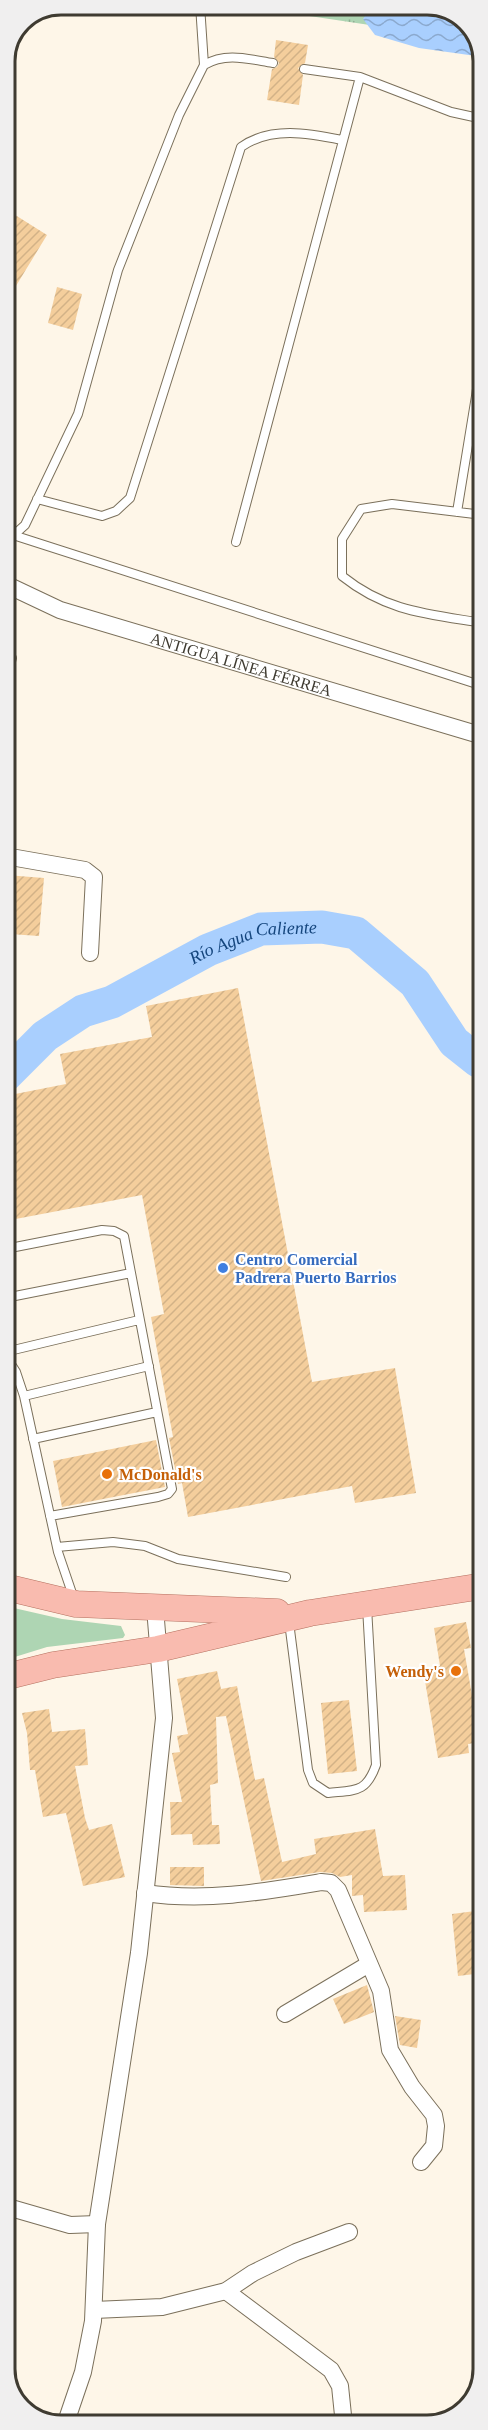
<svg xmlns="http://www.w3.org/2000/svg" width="488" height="2430" viewBox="0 0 488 2430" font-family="Georgia,serif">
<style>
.grass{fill:#aed5b3}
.park{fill:url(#park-tufts)}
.water{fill:url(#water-waves)}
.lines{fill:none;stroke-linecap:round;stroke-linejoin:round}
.river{stroke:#a9cffe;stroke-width:33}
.building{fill:url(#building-hatch)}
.lane-casing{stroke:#7b705b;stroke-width:10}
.street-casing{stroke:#7b705b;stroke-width:18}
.primary-casing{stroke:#b57160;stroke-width:27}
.lane{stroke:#fff;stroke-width:8}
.street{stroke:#fff;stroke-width:16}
.primary{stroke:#f9bbaf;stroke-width:26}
.shop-dot{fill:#3f7fe0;stroke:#fff;stroke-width:2}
.food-dot{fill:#e8710a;stroke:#fff;stroke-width:2}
.labels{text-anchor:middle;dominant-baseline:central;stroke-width:4.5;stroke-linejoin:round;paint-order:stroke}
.street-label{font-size:16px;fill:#3f3b31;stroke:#fff}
.shop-label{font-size:16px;font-weight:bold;fill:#366cbe;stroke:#fff;text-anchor:start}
.food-label{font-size:16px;font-weight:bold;fill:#c56008;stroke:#fff;text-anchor:start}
.water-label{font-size:18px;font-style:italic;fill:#14457d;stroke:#fff}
.rim{fill:none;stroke:#3f3b31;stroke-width:3}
</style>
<defs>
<pattern id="park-tufts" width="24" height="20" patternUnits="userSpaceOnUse" patternTransform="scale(1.5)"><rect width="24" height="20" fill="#aed5b3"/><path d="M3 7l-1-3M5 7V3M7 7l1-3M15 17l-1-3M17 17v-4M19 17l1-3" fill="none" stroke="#8fae92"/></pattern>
<pattern id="water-waves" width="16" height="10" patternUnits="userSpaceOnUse" patternTransform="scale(1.5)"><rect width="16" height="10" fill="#a9cffe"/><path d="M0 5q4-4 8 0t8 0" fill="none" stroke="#8ba9ce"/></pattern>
<pattern id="building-hatch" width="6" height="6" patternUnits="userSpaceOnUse" patternTransform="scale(1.5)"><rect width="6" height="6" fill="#f4ce9c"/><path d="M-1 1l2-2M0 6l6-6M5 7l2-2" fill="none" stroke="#d2b287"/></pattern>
</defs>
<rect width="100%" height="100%" fill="#fef6e8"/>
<path class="grass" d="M5,1606L62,1619L121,1626L125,1635L123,1638L47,1647L5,1660Z"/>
<path class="park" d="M236,5H434L467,21L477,41Z"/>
<path class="water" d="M372,5H434L467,21L483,57L419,48L375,35L363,19Z"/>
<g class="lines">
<path class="river" id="s1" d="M5,1076L45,1036L83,1011L112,1002L208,950L261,929L322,927L356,933L415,983L454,1042L478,1061L483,1062"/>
</g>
<path class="building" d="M276,40L308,45L305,63L298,68L303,75L299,105L267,100L272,69L277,67L279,63L274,57Z
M12,213L47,235L5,304V226Z
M57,287L82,294L73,330L48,323Z
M6,875L44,878L39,936L10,934L12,910L5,909Z
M238,988L312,1382L395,1368L416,1493L355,1503L352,1486L188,1517L182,1483L178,1484L169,1438L173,1437L151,1317L164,1314L142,1195L5,1221V1096L66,1084L60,1054L152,1037L146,1006Z
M156,1440L165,1487L62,1507L53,1461Z
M466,1622L471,1648L464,1649L480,1742L468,1744L469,1753L438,1758L423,1669L440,1666L434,1628Z
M217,1671L221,1689L237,1686L255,1780L264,1778L282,1862L316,1854L314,1839L375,1829L383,1876L405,1875L407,1910L364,1912L363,1895L352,1896V1875L340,1877L332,1873L320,1872L261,1881L226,1716L216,1717L218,1783L210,1785L212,1825H219L220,1844L193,1845L192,1834L171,1835L170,1802H182L172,1753L180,1752L177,1736L188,1734L177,1679Z
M349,1700L357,1771L328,1774L321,1703Z
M49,1709L52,1732L85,1729L88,1765L75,1766L85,1818L89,1830L112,1824L125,1877L83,1886L66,1813L43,1817L35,1770H30L27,1733L22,1713Z
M170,1867H204V1886L170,1885Z
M483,1910V1973L458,1976L452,1914Z
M367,1985L374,2012L344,2024L333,1999Z
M395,2016L421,2020L417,2048L400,2045Z"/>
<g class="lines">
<defs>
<path id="lane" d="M204,65C226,52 248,59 273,63
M304,69L360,77L451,112L483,119
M483,347L476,396L483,397
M37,499L102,516L116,511L130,498L241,147C271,126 308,133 342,140
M457,512L476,396
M483,515L392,504L361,509L342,539V576C387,612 428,614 483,623
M13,535L483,686
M236,542L360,77
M5,543L25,525L78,414L118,270L179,115L204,65L200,5
M5,682L12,658
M5,1249L102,1230L114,1231L124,1236L172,1489L168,1494L158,1497L50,1516
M5,1298L131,1273
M5,1352L139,1320
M5,1355L16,1372L24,1396L58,1552L74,1599
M24,1396L149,1366
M33,1439L157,1412
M57,1547L113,1542L145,1546L178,1559L286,1577
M479,1590L483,1623
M289,1622L308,1770L313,1783L328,1793C356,1790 366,1793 376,1765L367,1607"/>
<g id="street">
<path id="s2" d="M5,584L60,610L483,736"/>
<path d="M5,856L85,870L94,877L90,953"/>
<path d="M145,1893C205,1902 262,1892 321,1882L331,1883L338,1890L381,1991L390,2050L412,2087L434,2115L436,2126L434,2146L421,2162"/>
<path d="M285,2014L369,1964"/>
<path d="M5,2204L11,2208L70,2225L97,2224"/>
<path d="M226,2291L331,2370L340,2386L344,2425"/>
<path d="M94,2310L162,2307L226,2291L253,2273L296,2252L349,2232"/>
<path d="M65,2425L83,2372L93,2321L97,2224L139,1953L164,1718L155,1608"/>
</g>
<path id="primary" d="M5,1587L76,1604L277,1612
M5,1677L53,1665L158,1649L310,1613L483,1586"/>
</defs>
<use href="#lane" class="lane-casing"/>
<use href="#street" class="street-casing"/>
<use href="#primary" class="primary-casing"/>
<use href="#lane" class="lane"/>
<use href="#street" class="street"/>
<use href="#primary" class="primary"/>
</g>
<circle class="shop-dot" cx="223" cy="1268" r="6"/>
<g class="food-dot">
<circle cx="107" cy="1474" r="6"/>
<circle cx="456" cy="1671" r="6"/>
</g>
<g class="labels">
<g class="street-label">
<text stroke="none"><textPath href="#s2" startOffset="250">ANTIGUA LÍNEA FÉRREA</textPath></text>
</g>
<g class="shop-label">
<text x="235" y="1259">Centro Comercial<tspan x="235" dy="18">Padrera Puerto Barrios</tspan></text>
</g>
<g class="food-label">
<text x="119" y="1474">McDonald's</text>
<text x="444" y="1671" text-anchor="end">Wendy's</text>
</g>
<g class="water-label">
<text stroke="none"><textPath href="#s1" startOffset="288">Río Agua Caliente</textPath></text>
</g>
</g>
<path d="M0 0H488V2430H0ZM61 15H427A46 46 0 0 1 473 61V2369A46 46 0 0 1 427 2415H61A46 46 0 0 1 15 2369V61A46 46 0 0 1 61 15Z" fill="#f0efef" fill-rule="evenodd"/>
<path class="rim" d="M61 15H427A46 46 0 0 1 473 61V2369A46 46 0 0 1 427 2415H61A46 46 0 0 1 15 2369V61A46 46 0 0 1 61 15Z"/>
</svg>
